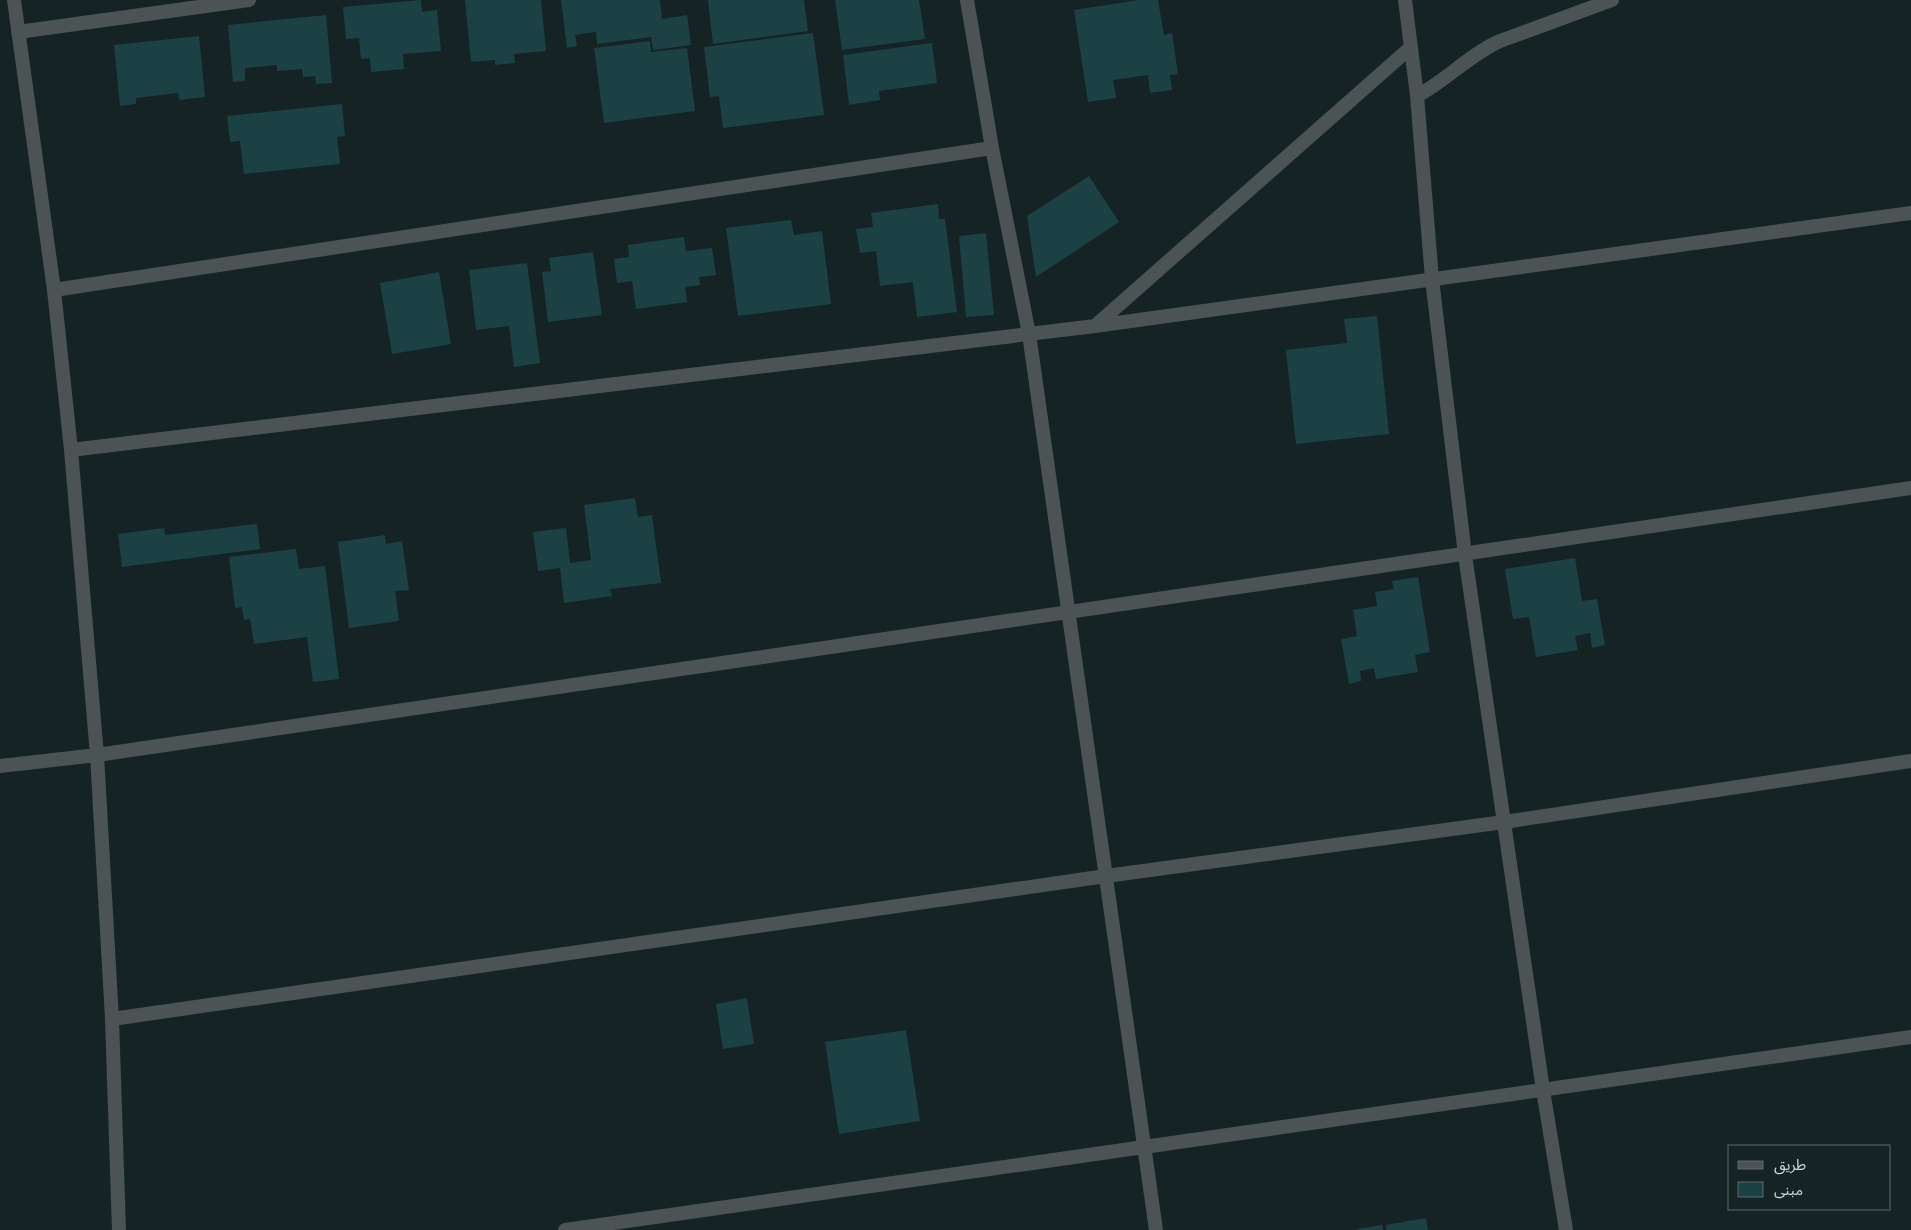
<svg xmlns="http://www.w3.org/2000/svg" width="1911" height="1230" viewBox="0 0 1911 1230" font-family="'PT Sans','Noto Sans Arabic',sans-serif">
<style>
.building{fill:#1b4145}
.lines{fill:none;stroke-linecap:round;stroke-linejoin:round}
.minor{stroke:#4c5354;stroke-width:14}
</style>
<rect width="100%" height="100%" fill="#152324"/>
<path class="building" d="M421,0L422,12L437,10L441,51L403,54L404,69L371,72L370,58L361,59L359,38L346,39L343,7Z
M465,0H541L546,51L514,54L515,63L495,65V60L471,62Z
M561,0H660L662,19L687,15L691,45L653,50L651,37L597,44L596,32L575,35L577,46L567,48Z
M708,0H804L808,31L713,44Z
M835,0H919L925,39L842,50Z
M1139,0H1158L1164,35L1172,33L1178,74L1170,75L1172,90L1150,93L1148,75L1113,80L1116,98L1088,102L1074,10Z
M326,15L332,83L316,84L315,76L303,77L302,69L277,71V65L245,68V81L233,82L228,25Z
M813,33L824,115L723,128L719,96L710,97L704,47Z
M199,36L205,97L179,100L178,93L136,98V104L120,106L114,45Z
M650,41L651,52L687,48L695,111L604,123L594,48Z
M932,43L937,83L879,91L880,100L849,105L843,55Z
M342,104L345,136L337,137L340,164L244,174L240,141L230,142L227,116Z
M1089,176L1119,222L1036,277L1027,216Z
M938,204L939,219H945L957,312L917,317L913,282L880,286L876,251L860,253L856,229L873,227L871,213Z
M791,220L794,235L822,231L831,304L738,316L726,228Z
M986,233L994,315L966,317L959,236Z
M684,237L686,251L712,248L716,275L699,277L700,285L685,287L687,302L636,309L632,281L617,283L614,259L629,257L628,245Z
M593,252L602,315L548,322L542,272L551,271L549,258Z
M527,263L540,363L514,367L509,326L476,330L469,270Z
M439,272L451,344L392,354L380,283Z
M1377,316L1389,434L1296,444L1286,350L1347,343L1344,319Z
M635,498L638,517L652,515L661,583L610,589L612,596L564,603L560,568L538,571L533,532L566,528L570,563L591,560L584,505Z
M257,524L260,549L122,567L118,534L164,528L165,535Z
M385,535L386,544L402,541L409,590L395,591L399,621L349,628L338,542Z
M296,549L299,569L325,566L339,679L313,682L307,637L254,644L250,619L244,620L242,607L235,608L229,557Z
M1575,558L1582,601L1597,599L1605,645L1592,648L1590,633L1575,636L1578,650L1536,657L1529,617L1513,619L1505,569Z
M1418,577L1430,652L1415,655L1418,672L1376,679L1374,668L1360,671L1361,681L1349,684L1341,639L1357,636L1353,610L1377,606L1375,592L1394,589L1392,581Z
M747,998L754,1044L723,1049L716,1004Z
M906,1030L920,1121L839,1134L825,1042Z
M1426,1218L1428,1230H1386V1225Z
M1382,1225L1383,1230H1357V1229Z"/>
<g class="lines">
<path class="minor" d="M14,0L54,290L71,450L97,755L112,1019L119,1230
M967,0L992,148L1029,334L1156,1230
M1405,0L1417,96L1432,279L1465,555L1543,1090L1566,1230
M18,32L249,0
M1417,96C1447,80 1469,55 1500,41L1612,0
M54,290L992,148
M1095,326L1410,48
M71,450L1095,326L1911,213
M0,766L97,755L1911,488
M112,1019L1106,876L1504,822L1911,761
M565,1230L1911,1037"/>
</g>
<rect x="1728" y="1145" width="162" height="65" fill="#152324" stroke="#5f6b6c"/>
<rect x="1738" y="1161" width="25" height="8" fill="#4c5354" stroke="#5f6b6c"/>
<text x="1774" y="1170" font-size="15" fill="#cdd6d7">طريق</text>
<rect x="1738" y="1182" width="25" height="15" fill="#1b4145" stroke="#5f6b6c"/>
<text x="1774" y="1195" font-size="15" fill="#cdd6d7">مبنى</text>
</svg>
